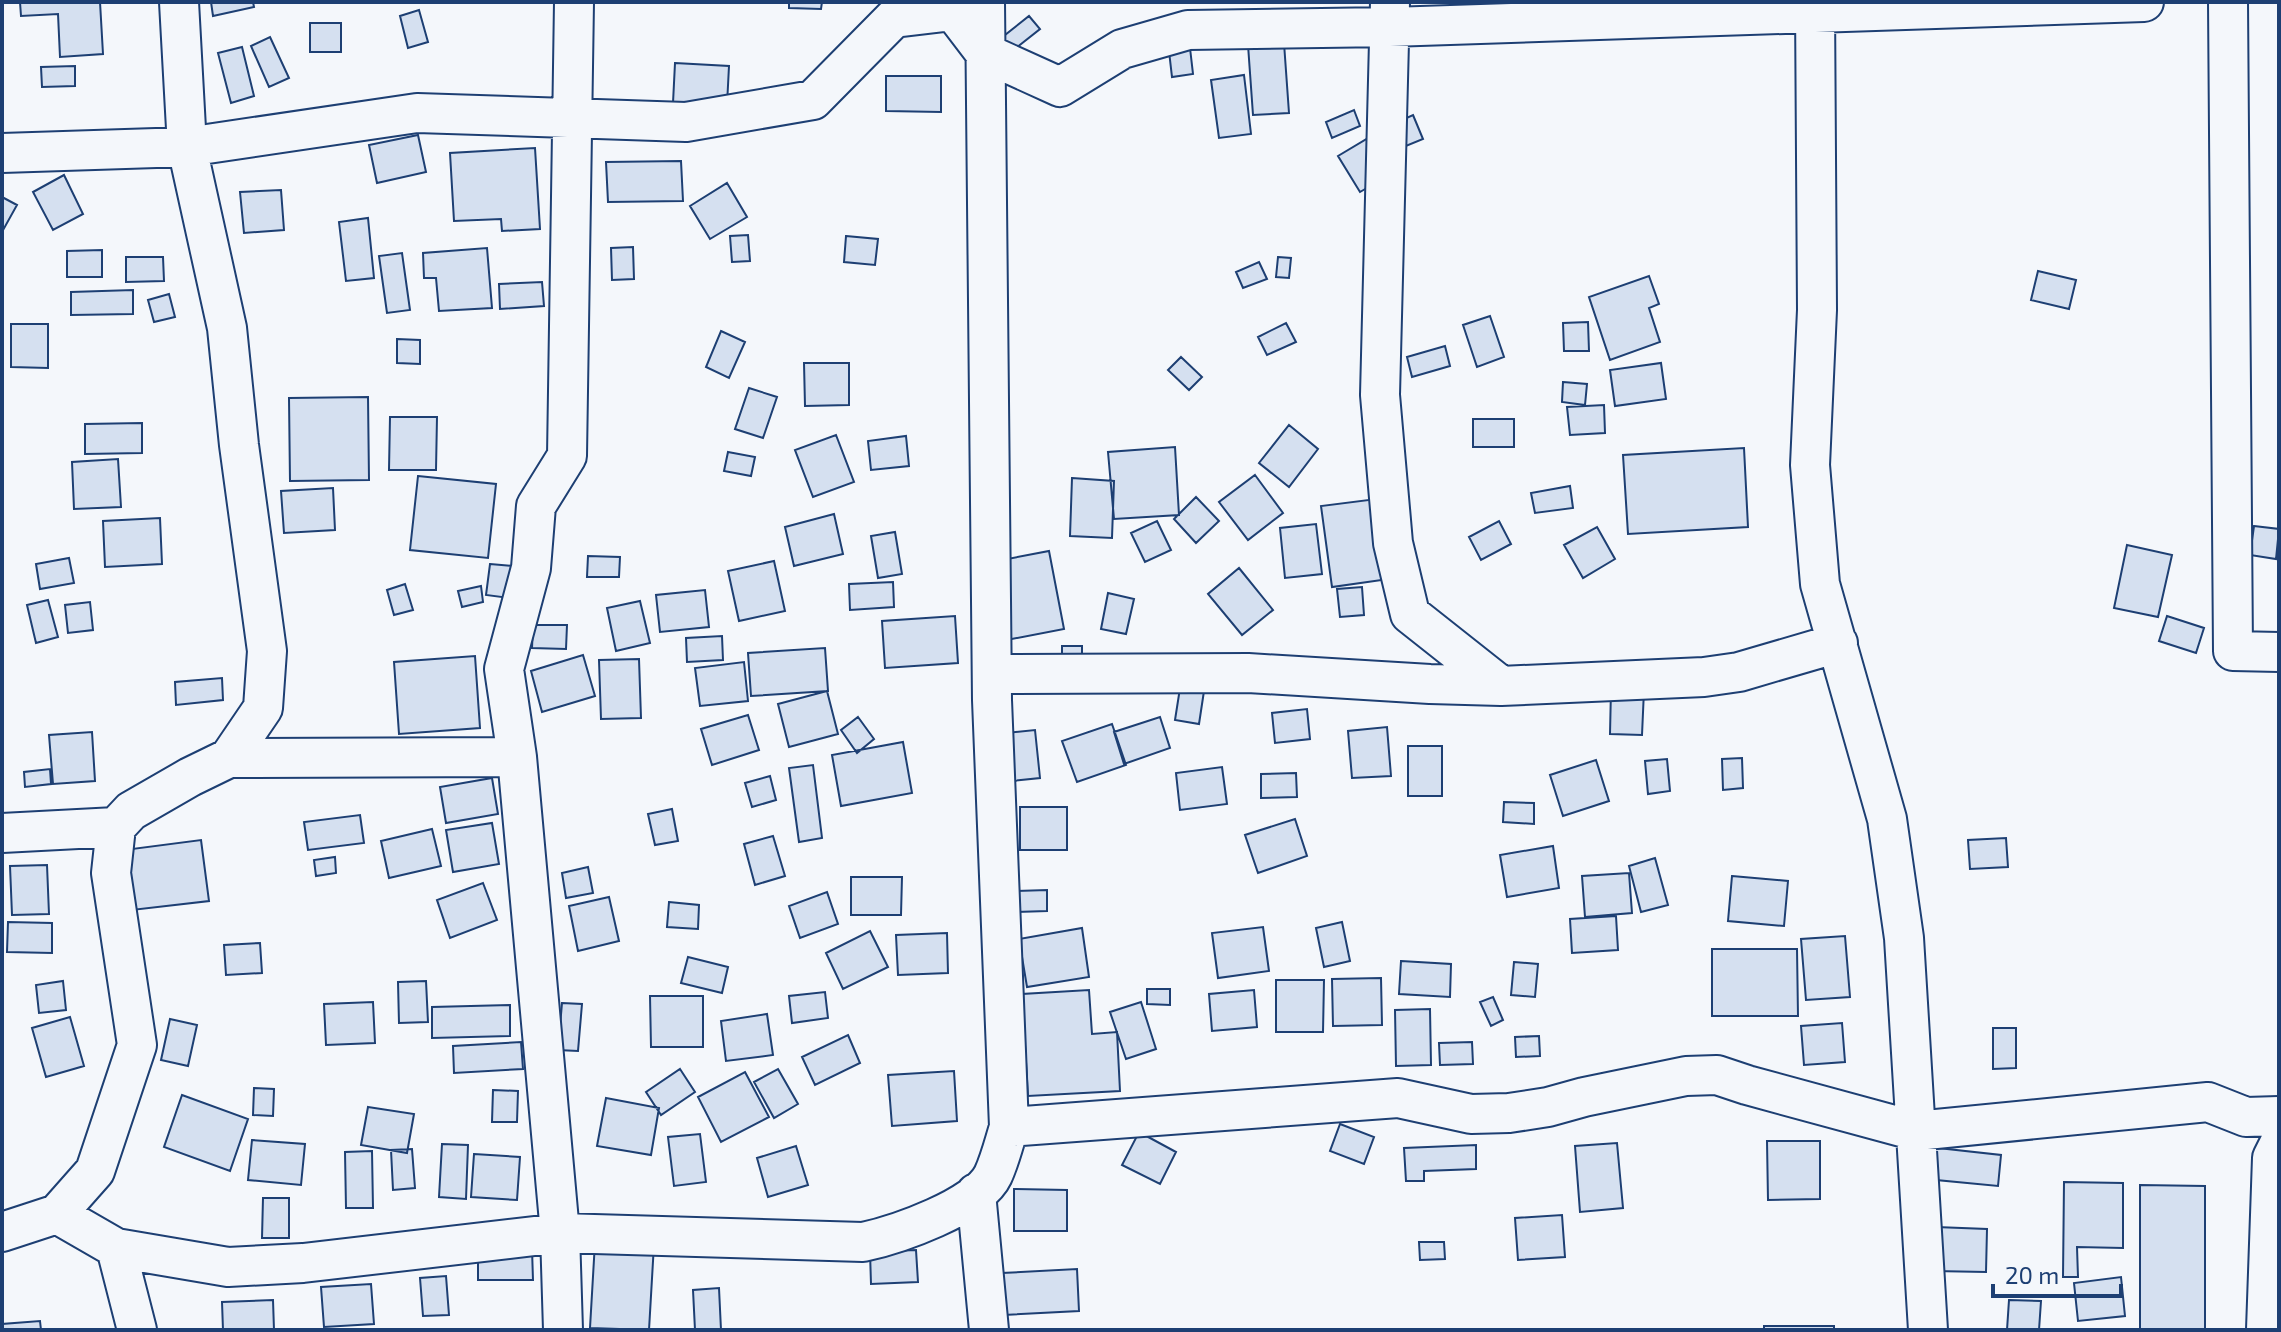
<svg xmlns="http://www.w3.org/2000/svg" width="2281" height="1332" viewBox="0 0 2281 1332" font-family="'Exo 2',sans-serif">
<style>
.building{fill:#d5e0f0;stroke:#1d3f73;stroke-width:2}
.lines{fill:none;stroke-linecap:round;stroke-linejoin:round}
.street-casing{stroke:#1d3f73;stroke-width:42}
.street{stroke:#f4f7fb;stroke-width:38}
</style>
<rect width="100%" height="100%" fill="#f4f7fb"/>
<path class="building" d="M20,2H100L103,54L60,57L58,14L21,16Z
M211,2H253L254,7L213,16Z
M789,2H822L821,9L789,8Z
M419,10L428,42L408,48L400,16Z
M1029,16L1040,29L1011,52L1000,39Z
M310,23H341V52H310Z
M270,37L289,78L269,87L251,46Z
M1284,43L1289,113L1253,115L1248,45Z
M242,47L254,96L231,103L218,53Z
M1190,48L1193,74L1172,77L1169,51Z
M675,63L729,66L727,105L673,103Z
M75,66V86L42,87L41,67Z
M1244,75L1251,134L1219,138L1211,80Z
M886,76H941V112L886,111Z
M1354,110L1360,126L1332,138L1326,122Z
M1413,115L1423,139L1401,148L1391,125Z
M1375,134L1396,171L1360,192L1338,156Z
M418,135L426,172L377,183L369,145Z
M535,148L540,229L502,231L501,219L454,221L450,153Z
M681,161L683,201L608,202L606,162Z
M64,175L83,214L53,230L33,192Z
M727,183L747,217L710,239L690,206Z
M281,190L284,230L244,233L240,192Z
M2,197L17,205L2,232Z
M368,218L374,278L346,281L339,222Z
M748,235L750,261L732,262L730,236Z
M846,236L878,239L875,265L844,262Z
M633,247L634,279L612,280L611,248Z
M487,248L492,308L439,311L436,278H424L423,253Z
M102,250V277H67V251Z
M402,253L410,310L387,313L379,256Z
M126,257H163L164,281L126,282Z
M1278,257L1291,258L1289,278L1276,277Z
M1259,262L1267,279L1243,288L1236,272Z
M2038,271L2076,280L2069,309L2031,300Z
M1649,276L1659,304L1649,308L1660,342L1610,360L1589,297Z
M542,282L544,306L500,309L499,284Z
M133,290V314L71,315V292Z
M169,294L175,317L154,322L148,300Z
M1490,316L1504,357L1477,367L1463,325Z
M1588,322L1589,351H1564L1563,323Z
M1286,323L1296,342L1267,355L1258,337Z
M11,324H48V368L11,367Z
M721,331L745,342L729,378L706,367Z
M397,339L420,340V364L397,363Z
M1445,346L1450,366L1412,377L1407,357Z
M1181,357L1202,377L1189,390L1168,370Z
M804,363H849V405L805,406Z
M1661,363L1666,399L1615,406L1610,370Z
M1563,382L1587,384L1585,405L1562,402Z
M749,388L777,397L763,438L735,429Z
M368,397L369,480L290,481L289,398Z
M1604,405L1605,433L1570,435L1567,407Z
M390,417H437L436,470H389Z
M1473,419H1514V447H1473Z
M142,423V453L85,454V424Z
M1289,425L1318,449L1289,487L1259,463Z
M836,435L854,482L813,497L795,450Z
M906,436L909,466L871,470L868,441Z
M1175,447L1179,515L1114,519L1108,452Z
M1744,448L1748,527L1628,534L1623,455Z
M728,452L755,457L751,476L724,471Z
M118,459L121,507L74,509L72,462Z
M1255,475L1283,513L1248,540L1219,502Z
M418,476L496,484L488,558L410,550Z
M1072,478L1114,481L1112,538L1070,536Z
M1570,486L1573,508L1535,513L1531,493Z
M333,488L335,530L284,533L281,491Z
M1196,497L1219,521L1196,543L1174,519Z
M1392,497L1403,577L1332,587L1321,506Z
M834,514L843,554L794,566L785,527Z
M160,518L162,564L105,567L103,521Z
M1157,521L1171,550L1145,562L1131,533Z
M1499,521L1511,544L1481,560L1469,537Z
M1316,524L1322,574L1285,578L1280,528Z
M2254,526L2279,529L2276,559L2250,555Z
M1597,527L1615,559L1583,578L1564,545Z
M895,532L902,574L878,578L871,536Z
M2127,545L2172,555L2158,617L2114,608Z
M1049,551L1064,629L996,642L981,564Z
M588,556L620,557L619,577H587Z
M69,558L74,583L40,589L36,564Z
M774,561L785,611L739,621L728,571Z
M490,564L513,566L509,598L486,595Z
M1239,568L1273,610L1242,635L1208,594Z
M893,582L894,607L850,610L849,584Z
M405,584L413,610L394,615L387,590Z
M481,586L483,602L462,607L458,591Z
M1362,587L1364,615L1340,617L1337,589Z
M705,590L709,627L660,632L656,595Z
M1108,593L1134,599L1126,634L1101,629Z
M48,600L58,637L36,643L27,605Z
M640,601L650,643L616,651L607,608Z
M90,602L93,630L68,633L65,605Z
M955,616L958,663L885,668L882,621Z
M2167,616L2204,628L2196,653L2159,641Z
M533,625H567L566,649L532,648Z
M722,636L723,660L687,662L686,638Z
M1062,646H1082V667L1062,668Z
M825,648L828,691L751,696L748,653Z
M583,655L595,696L542,712L531,671Z
M475,656L480,728L399,734L394,662Z
M639,659L641,718L601,719L599,660Z
M744,662L748,701L700,706L695,668Z
M222,678L223,700L176,705L175,682Z
M1180,688L1204,691L1199,724L1175,720Z
M1611,689L1644,690L1642,735L1610,734Z
M827,691L838,734L789,747L778,704Z
M1307,709L1310,739L1275,743L1272,713Z
M748,715L759,750L712,765L701,729Z
M858,717L874,739L857,753L841,730Z
M1160,717L1170,748L1124,764L1114,732Z
M1112,724L1126,765L1077,782L1062,741Z
M1387,727L1391,776L1352,778L1348,731Z
M1035,730L1040,778L985,784L980,736Z
M92,732L95,781L53,784L49,735Z
M903,742L912,793L841,806L832,755Z
M1408,746H1442V796H1408Z
M1742,758L1743,788L1723,790L1722,759Z
M1667,759L1670,791L1648,794L1645,761Z
M1596,760L1609,801L1563,816L1550,775Z
M813,765L822,838L799,842L789,768Z
M1222,767L1227,804L1180,810L1176,773Z
M50,769L51,784L25,787L24,772Z
M1296,773L1297,797L1261,798V774Z
M770,776L776,800L752,807L745,783Z
M492,778L498,814L446,823L440,787Z
M1504,802L1534,803V824L1503,822Z
M1020,807H1067V850H1020Z
M672,809L678,841L655,845L648,814Z
M360,815L364,843L308,850L304,822Z
M1295,819L1307,856L1258,873L1245,835Z
M492,823L499,864L453,872L446,830Z
M432,829L441,866L389,878L381,841Z
M773,836L785,876L755,885L744,844Z
M2006,838L2008,867L1970,869L1968,840Z
M201,840L209,901L132,910L124,850Z
M1553,846L1559,888L1507,897L1500,855Z
M335,857L336,873L316,876L314,860Z
M1655,858L1668,905L1641,912L1629,866Z
M47,865L49,914L12,915L10,866Z
M588,867L593,893L566,898L562,873Z
M1629,873L1632,913L1585,917L1582,876Z
M1732,876L1788,881L1784,926L1728,921Z
M851,877H902L901,915H851Z
M483,883L497,920L450,938L437,900Z
M1047,890V911L1015,912L1014,891Z
M827,892L838,924L800,938L789,906Z
M609,897L619,941L578,951L569,906Z
M669,902L699,905L698,929L667,927Z
M1616,916L1618,950L1572,953L1570,919Z
M8,922L52,923V953L7,952Z
M1342,922L1350,961L1324,967L1316,928Z
M1263,927L1269,971L1218,978L1212,933Z
M1082,928L1089,977L1027,987L1019,939Z
M870,931L888,967L843,989L826,953Z
M947,933L948,973L898,975L896,935Z
M1845,936L1850,997L1806,1000L1801,939Z
M260,943L262,973L226,975L224,945Z
M1712,949H1797L1798,1016H1712Z
M688,957L728,967L722,993L681,983Z
M1401,961L1451,964L1450,997L1399,994Z
M1514,962L1538,964L1535,997L1511,995Z
M1381,978L1382,1025L1333,1026L1332,979Z
M1276,980H1324L1323,1032H1276Z
M63,981L66,1010L39,1013L36,985Z
M426,981L428,1022L399,1023L398,982Z
M1147,989H1170V1005L1147,1004Z
M1089,990L1092,1034L1117,1032L1120,1091L1028,1096L1022,994Z
M1254,990L1257,1027L1212,1031L1209,994Z
M825,992L828,1018L792,1023L789,996Z
M650,996H703V1047H651Z
M1493,997L1503,1020L1491,1026L1480,1002Z
M373,1002L375,1043L326,1045L324,1004Z
M1141,1002L1156,1049L1126,1059L1110,1012Z
M562,1003L582,1004L578,1051L558,1050Z
M510,1005V1036L432,1038V1007Z
M1430,1009L1431,1065L1396,1066L1395,1010Z
M767,1014L773,1055L726,1061L721,1021Z
M70,1017L84,1066L46,1077L32,1028Z
M170,1019L197,1025L188,1066L161,1060Z
M1842,1023L1845,1062L1804,1065L1801,1026Z
M1993,1028H2016V1068L1993,1069Z
M848,1035L860,1063L815,1085L802,1057Z
M1539,1036L1540,1056L1516,1057L1515,1037Z
M521,1042L523,1069L454,1073L453,1046Z
M1472,1042L1473,1064L1440,1065L1439,1043Z
M680,1069L695,1092L661,1115L646,1092Z
M778,1069L798,1104L774,1118L754,1082Z
M954,1071L957,1121L892,1126L888,1075Z
M745,1072L769,1117L721,1142L698,1097Z
M254,1088L274,1089L273,1116L253,1115Z
M493,1090L518,1091L517,1122H492Z
M182,1095L248,1119L230,1171L164,1147Z
M606,1098L659,1108L651,1155L597,1146Z
M368,1107L414,1114L407,1153L361,1145Z
M1340,1124L1374,1137L1364,1164L1330,1151Z
M1139,1132L1176,1152L1160,1184L1122,1165Z
M700,1134L706,1182L674,1186L668,1137Z
M252,1140L305,1144L301,1185L248,1180Z
M1767,1141H1820V1199L1768,1200Z
M1617,1143L1623,1208L1580,1212L1575,1146Z
M442,1144L468,1145L466,1199L439,1197Z
M1476,1145V1169L1424,1171V1181H1406L1404,1148Z
M796,1146L808,1185L768,1197L757,1158Z
M1929,1147L2001,1155L1998,1186L1926,1179Z
M412,1149L415,1188L393,1190L391,1150Z
M372,1151L373,1208H346L345,1152Z
M474,1154L520,1157L517,1200L471,1197Z
M2064,1182L2123,1183V1248L2077,1247L2078,1277H2063Z
M2140,1185L2205,1186V1330H2140Z
M1014,1189L1067,1190V1231H1014Z
M263,1198H289V1238H262Z
M1562,1215L1565,1257L1518,1260L1515,1218Z
M1936,1227L1987,1229L1986,1272L1934,1271Z
M595,1242L654,1244L649,1330L590,1328Z
M1419,1242H1444L1445,1259L1420,1260Z
M532,1249L533,1280H478V1250Z
M916,1250L918,1282L871,1284L870,1252Z
M1077,1269L1079,1311L1004,1315L1002,1273Z
M446,1276L449,1315L423,1316L420,1278Z
M2121,1277L2125,1316L2078,1321L2074,1283Z
M371,1284L374,1324L324,1327L321,1287Z
M719,1288L721,1330H695L693,1290Z
M273,1300L274,1330H223L222,1302Z
M2009,1300L2041,1301L2039,1330H2007Z
M40,1321L41,1330H2V1324Z
M1764,1326H1834V1330H1764Z"/>
<g class="lines">
<defs>
<path id="street" d="M179,2L187,147L227,328L239,445L267,651L263,708L229,758
M1390,2L1380,395L1393,543L1410,614L1501,686
M1815,2L1817,310L1810,465L1820,584L1887,819L1904,938L1928,1330
M2228,2L2233,651L2279,652
M2,153L187,147L417,113L686,122L813,100L894,18L953,11L985,53L1060,87L1122,49L1188,30L1390,27L2144,2
M992,674L1248,673L1430,684L1501,686L1704,677L1739,672L1838,643
M2,833L116,827
M1009,1127L1398,1098L1471,1114L1509,1113L1548,1107L1584,1097L1686,1076L1717,1075L1747,1085L1916,1131L2208,1102L2246,1117L2279,1116
M976,1193L989,1330
M57,1214L116,1248L228,1267L303,1263L560,1233L863,1242C896,1235 978,1207 993,1175C1000,1160 1004,1143 1009,1127L992,700L985,2
M2,1232L57,1214L95,1171L137,1045L111,873L116,827L131,811L190,777L229,758L517,757
M116,1248L137,1330
M563,1330L560,1233L517,757L504,669L531,568L536,506L567,456L574,2
M2266,1330L2272,1158L2279,1144"/>
</defs>
<use href="#street" class="street-casing"/>
<use href="#street" class="street"/>
</g>
<rect width="2281" height="1332" fill="none" stroke="#1d3f73" stroke-width="8"/>
<path d="M1993 1284v12h128v-12" fill="none" stroke="#1d3f73" stroke-width="4"/>
<text x="2005" y="1284" font-size="24" fill="#1d3f73" stroke="#f4f7fb" stroke-width="6" paint-order="stroke">20 m</text>
</svg>
